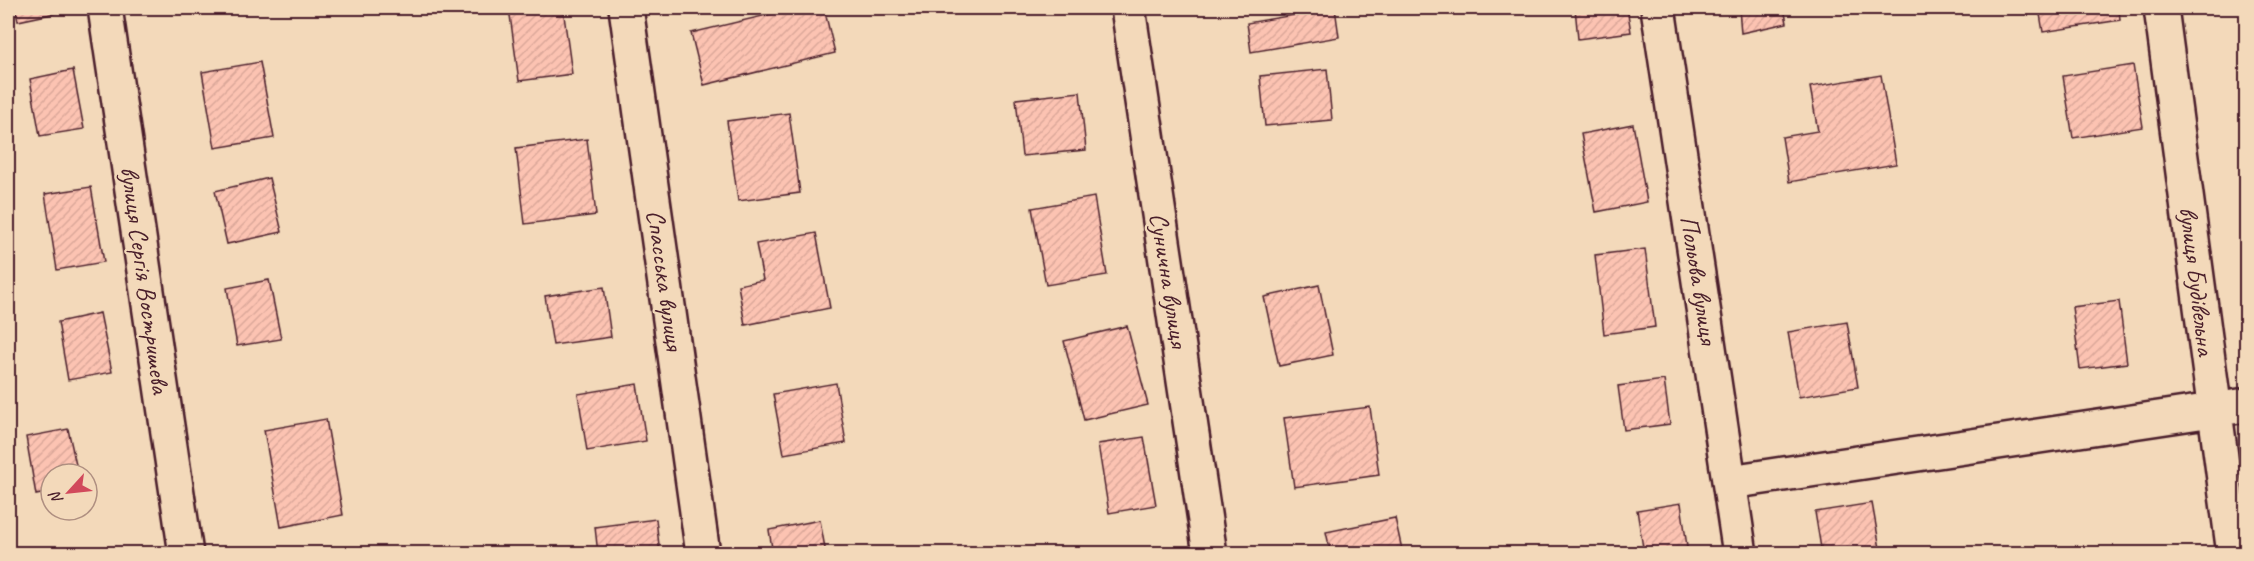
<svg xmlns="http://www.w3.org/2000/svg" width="2254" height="561" viewBox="0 0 2254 561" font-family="Caveat,sans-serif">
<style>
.building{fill:url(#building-hatch);stroke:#4a1f2b;stroke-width:1.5}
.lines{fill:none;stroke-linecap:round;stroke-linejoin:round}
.street-casing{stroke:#4a1f2b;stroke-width:38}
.street{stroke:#f3d9ba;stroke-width:33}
.labels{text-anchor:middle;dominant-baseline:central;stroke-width:4.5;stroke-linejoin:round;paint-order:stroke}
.street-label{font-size:26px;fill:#4a1f2b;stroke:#f3d9ba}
</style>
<defs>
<pattern id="building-hatch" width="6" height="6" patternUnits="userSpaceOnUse" patternTransform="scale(1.5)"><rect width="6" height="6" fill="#fcc3b2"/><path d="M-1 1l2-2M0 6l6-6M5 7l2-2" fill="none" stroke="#daa799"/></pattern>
</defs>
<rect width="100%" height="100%" fill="#f3d9ba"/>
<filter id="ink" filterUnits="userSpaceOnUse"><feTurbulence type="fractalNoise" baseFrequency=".0167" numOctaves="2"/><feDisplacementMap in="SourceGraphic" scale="12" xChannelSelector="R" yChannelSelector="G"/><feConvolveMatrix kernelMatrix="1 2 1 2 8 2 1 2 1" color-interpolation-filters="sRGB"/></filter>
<g filter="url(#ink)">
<path class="building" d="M15,8H74L75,9L18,21Z
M509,8H563L572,74L519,81Z
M796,8H824L835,53L704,85L691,33Z
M1335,8L1339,37L1251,52L1247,23Z
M1575,8H1627L1631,32L1578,39Z
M1739,8H1784L1787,23L1741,33Z
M2039,8H2119L2120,20L2043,32Z
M260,62L274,138L215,148L202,72Z
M2133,65L2143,127L2073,138L2063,76Z
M1327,69L1332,120L1265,126L1260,76Z
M73,70L84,129L40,136L30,79Z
M1881,75L1896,164L1789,182L1782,137L1818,131L1810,87Z
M1080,92L1086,150L1022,156L1016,99Z
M789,113L800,193L738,201L727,121Z
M1633,124L1647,202L1596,212L1581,134Z
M587,139L596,215L525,224L516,148Z
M269,178L282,232L227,244L215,191Z
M91,187L104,262L57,270L45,194Z
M1094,197L1107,275L1046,285L1032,208Z
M816,233L830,308L745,325L738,285L763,280L756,244Z
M1645,249L1655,327L1604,334L1595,255Z
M269,280L281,339L237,346L227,288Z
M1319,285L1333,355L1279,366L1264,297Z
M604,287L611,337L553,345L545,296Z
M2119,301L2127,363L2080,369L2072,307Z
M100,313L112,372L68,380L58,322Z
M1847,322L1858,387L1799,397L1788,332Z
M1127,326L1148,405L1084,420L1064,341Z
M1664,380L1670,424L1624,430L1618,386Z
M836,383L846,443L784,454L773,394Z
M637,384L646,441L587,451L578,394Z
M1370,407L1379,475L1294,487L1284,418Z
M326,419L343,515L281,527L264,430Z
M68,429L78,474H51V492L36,495L26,437Z
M1144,437L1156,505L1109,513L1098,444Z
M1681,503L1688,554H1644L1637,510Z
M1872,503L1881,554H1822L1815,512Z
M1395,518L1403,554H1331L1326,532Z
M656,519L660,554H598L595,527Z
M820,520L826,554H773L769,530Z"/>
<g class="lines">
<defs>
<path id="street" d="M105,8L186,554
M626,8L703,554
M1128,8L1210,554
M1658,8L1740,554
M2161,8L2234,554
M1730,482L2246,405"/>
</defs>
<use href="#street" class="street-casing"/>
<use href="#street" class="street"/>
</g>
</g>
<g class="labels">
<g class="street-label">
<text transform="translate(145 280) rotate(82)">вулиця Сергія Востришева</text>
<text transform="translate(665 280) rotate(82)">Спасська вулиця</text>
<text transform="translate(1169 280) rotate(81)">Сунична вулиця</text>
<text transform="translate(1699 280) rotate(81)">Польова вулиця</text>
<text transform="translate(2197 281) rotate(83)">вулиця Будівельна</text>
</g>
</g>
<rect width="2254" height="561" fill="none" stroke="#f3d9ba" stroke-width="30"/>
<rect x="15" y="15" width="2224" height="531" fill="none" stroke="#4a1f2b" stroke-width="2" filter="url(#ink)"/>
<g transform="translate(69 492) rotate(243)"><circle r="28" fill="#f3d9ba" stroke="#af8f81" stroke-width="1.5"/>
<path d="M0-4.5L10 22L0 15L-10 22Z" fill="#d1495b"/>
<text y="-9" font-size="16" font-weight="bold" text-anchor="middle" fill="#4a1f2b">N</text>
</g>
</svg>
